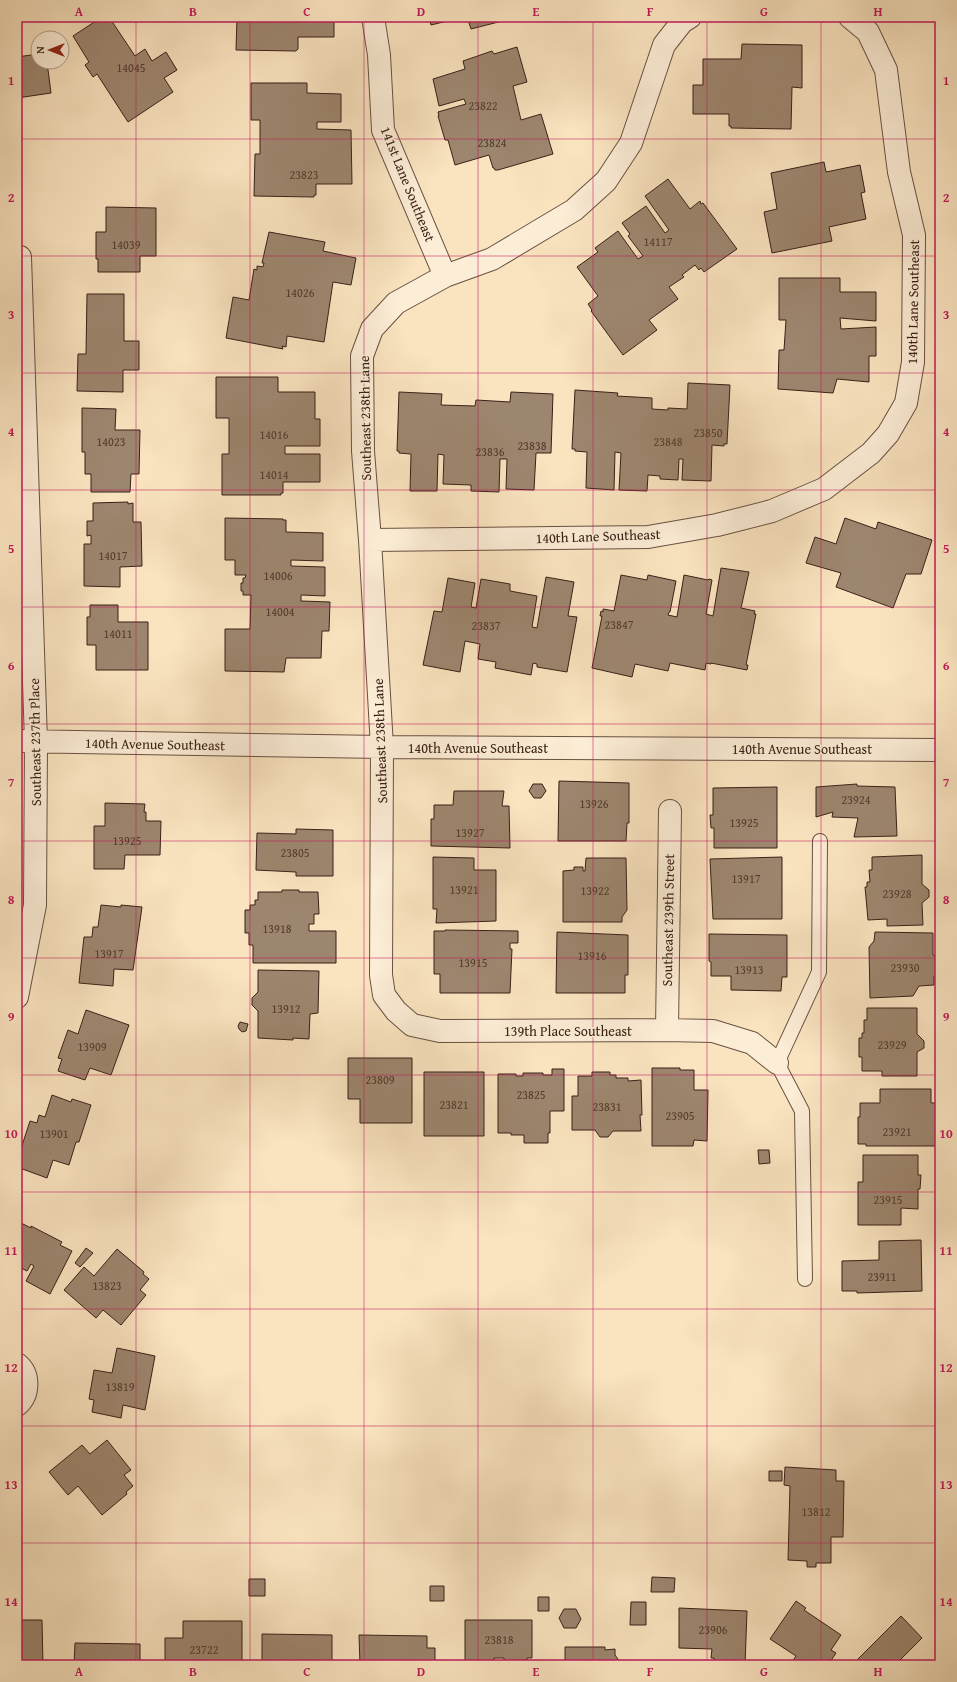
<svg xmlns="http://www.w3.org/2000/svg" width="957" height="1682" viewBox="0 0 957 1682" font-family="'Gentium Book Plus',serif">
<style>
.building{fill:#9d866f;stroke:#392017}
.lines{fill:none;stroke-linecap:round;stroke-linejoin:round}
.service-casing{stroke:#695141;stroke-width:16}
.minor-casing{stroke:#695141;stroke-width:24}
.service{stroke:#fcedd6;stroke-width:14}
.minor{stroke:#fcedd6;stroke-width:22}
.grid{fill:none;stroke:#c2185b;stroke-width:1;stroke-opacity:0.55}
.labels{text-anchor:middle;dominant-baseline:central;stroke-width:3;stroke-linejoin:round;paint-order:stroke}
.number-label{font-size:12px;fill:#523a2d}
.street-label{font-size:14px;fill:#392017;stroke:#fcedd6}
.neatline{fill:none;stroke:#c2185b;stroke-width:1.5}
.grid-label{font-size:13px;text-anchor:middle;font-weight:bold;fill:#c2185b}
</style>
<rect width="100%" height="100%" fill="#fae4c0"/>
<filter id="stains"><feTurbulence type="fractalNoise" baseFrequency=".005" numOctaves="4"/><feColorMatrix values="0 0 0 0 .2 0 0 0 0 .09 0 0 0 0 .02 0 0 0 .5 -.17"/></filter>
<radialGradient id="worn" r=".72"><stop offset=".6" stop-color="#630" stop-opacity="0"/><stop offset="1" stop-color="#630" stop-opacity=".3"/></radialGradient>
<path class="building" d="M102,17H109L135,56L145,49L152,61L166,52L177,70L164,78L173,92L128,122L97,74L93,77L85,65L89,62L73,36Z
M237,17H334V37H298V49L296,51L236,50Z
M429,17H464L431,25Z
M467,17H518L471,29Z
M742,44L802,45V88L792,87L791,129L731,128V126H729V114H693V85H703V59H741Z
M517,47L527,82L513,86L521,120L541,114L553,154L498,170H495L494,168H493L489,155L455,165L448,140H445L438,116H439L438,112L466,104L464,99L439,106L433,79L465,69L463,61L492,51L494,54Z
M38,54V62H47L51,93L17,98V57Z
M251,83H307V93L341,94V122H317V129L351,130L352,184H316V195H314V197L254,196L255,154H260V120H251Z
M824,162L826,172L860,165L865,192L861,193L866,219L829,227L832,241L772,253L764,212L777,209L771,173Z
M668,179L690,209L700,201L701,204L703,203L737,249L704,272L701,268L699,270L695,265L682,275L684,277L669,287L678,299L649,320L657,330L623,355L591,311L592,310L588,304L598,296L577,267L598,252L595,248L618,231L638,259L643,256L628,236L630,234L622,223L646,206L665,233L669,230L645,196Z
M106,207L156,208V256H140V272H98V259H96V232H106Z
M269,232L325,242L323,251L356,258L351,285L333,282L324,342L287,336L286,347L282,346L283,349L226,338L233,297L249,300L254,269L257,270V266L263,267L264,263H262Z
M779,278H840V292H876V321L840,318L841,329L876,327V356H869V382L837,379L833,393L778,389L779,350H784L786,320H779Z
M87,294H124V341H139V370H123V392L77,391L78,354H86Z
M216,377H278V392H315V419H320V446H285V454H320V482H283V493H281V495H222V454H229V418H216Z
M688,383L730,385L727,444H724V446L712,445L711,481L682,480L683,459H679L678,480L660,479V476L648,475L647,491L619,490L621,453L615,452L614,490L586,488L587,452L575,451V449H572L575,390L618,393L617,396L652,398V409L668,410V408L687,409Z
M399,392L442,394L441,405L475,406L476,400L510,402L511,392L553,394L551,453H536L534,490L506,489L507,459H500L499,492L471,491V485L443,484L444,455L438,454L437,491H410L411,454L399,453V451H397Z
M82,408L116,409L115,430H140L139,474H131L130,492H91V474H85V452H82Z
M128,502V504L133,503V522H141L142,566L120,567V587L84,586V544H91V535L87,536V521H93V503Z
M225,518L283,519V520H286V532L323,533V561L291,560V566L325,567V596L301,595V601L330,602L329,631H322L321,658H286L284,672L225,671V629H250L251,595H243V591H241V583H243V578H245L246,575H235V560H225Z
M845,518L876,529L878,522L932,540L921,574H906L893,608L836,587L841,573L806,563L815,537L836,544Z
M721,568L749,572L741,608L755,611L754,614H756L746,665H748L747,670L711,663V664L706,663L705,670L670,663L668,671L635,664L632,677L592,668L602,616H600L601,611L603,612V609L614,611L621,575L647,580L648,575L676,581L670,612H669L668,615L677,617L684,575L708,580L709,579L712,580L706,614L713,616Z
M546,577L574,582L568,616L577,617L567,672L537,667V664L533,663L531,675L495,668L496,662L478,659L480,644L465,641L460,672L423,665L434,611L442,612L448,578L475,583L471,607L476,608L481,579L510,584V591L537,596L532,627L537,628Z
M90,605H118V622H148V670H96V645H87V617H90Z
M559,781L629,783V823H627L626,841H558Z
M533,784H542L546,791L541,798H534L529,791Z
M857,784V786L895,787L897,836L854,837L858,818L832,817L833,812L816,817V787Z
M777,787V848H714V828H711L710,815H713V788Z
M454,791H504L502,806H509L510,848L431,846V819H434V805H453Z
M105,803L145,804L144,812H146V821H161L160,855H125L124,869H94V826H105Z
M296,829L333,830V876H296V872L256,870L257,833L296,834Z
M922,855V884L929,890V897L922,903L923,925L887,926V919L868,920L865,887H867V882H870L869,870H872V857Z
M433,857L474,858V870H496V921L436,923L437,909H433Z
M782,857V919H713L710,859Z
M586,858H626L627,910L622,917V922H563V871L574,870V867H583V871H585Z
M282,890H299V892H318L319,914H314V924H309V931H336V963H253V945H249V933H245V910H250V905H255V900H258V892H282Z
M101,905L121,907V905L142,907L133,970L114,969L113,986L79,983L84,937H92L93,927H98Z
M445,930L518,931V943H510V949H512L510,993H440V974H434V931H445Z
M557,932L628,935V975H625V993H556Z
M875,932L933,933V955L940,958V979L934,976V985L919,986L913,996L870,998L869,947L874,941Z
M709,934L787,935V977H782L781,991L731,990V976H711V962L709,961Z
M258,970L319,971L318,1013L310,1014L309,1039L293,1038V1040L258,1038V1011L252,1005V998L258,992Z
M867,1008H917V1034L924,1041V1048L917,1052V1076H882V1071H862V1057H859V1038H862V1033H864V1020H867Z
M86,1010L129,1025L111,1075L90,1068L85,1080L58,1071L62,1059L58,1058L68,1030L78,1034Z
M240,1022L248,1024L246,1031L242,1032L239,1029L238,1026Z
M348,1058H412V1123H360V1099H348Z
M652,1068H680V1070H694V1090H708L707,1141L694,1140L693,1146H652Z
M552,1069H564V1111H550V1133H548V1143H524V1135H511V1133H498V1074H516V1076H523V1073H543V1075H552Z
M424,1072H484V1136H424Z
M592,1072H610V1075H616V1078H628V1081L641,1080L642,1115H640L641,1131H613L608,1137H600L595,1130H572V1096H578V1076H592Z
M880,1089H931V1103H936V1146H866V1144H858V1117H860V1103H880Z
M52,1095L71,1102L72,1099L91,1105L79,1142H76L69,1165L53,1160L47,1178L17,1167V1161L30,1121L37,1123L39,1115L45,1117Z
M758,1150H769L770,1163L759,1164Z
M863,1155H918V1175H921L920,1189H918V1209L901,1208V1225H858V1182H863Z
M17,1221L31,1228V1226L62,1242L60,1245L72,1251L50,1294L26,1281L34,1266L31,1264L27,1271L17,1266Z
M921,1240L922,1291L857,1293V1291H842V1261L879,1260V1241Z
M86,1248L93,1253L80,1267L75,1263Z
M117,1249L144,1272L143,1274L149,1279L140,1290L146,1295L121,1325L103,1310L96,1318L64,1290L84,1267L94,1276Z
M117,1348L155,1356L145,1410L123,1405L121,1418L92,1412L94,1400L89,1399L94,1370L112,1373Z
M107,1440L131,1470L124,1475L133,1486L126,1492L127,1494L102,1515L78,1486L68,1495L49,1472L82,1445L90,1454Z
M785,1467L836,1470V1481H844L843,1537H831V1563H816V1567H807V1561L788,1560L790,1486L784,1485Z
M769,1471H782V1481H769Z
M652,1577L675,1578L674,1592H651Z
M249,1579H265V1596H249Z
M430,1586H444V1601H430Z
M538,1597H549V1611H538Z
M796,1601L806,1608L804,1610L841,1635L831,1650L836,1653L828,1665H790L796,1656L770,1639Z
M631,1602H646V1625H630Z
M679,1608L747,1611L745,1665H714V1658H711L712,1649L679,1648Z
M564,1609H576L581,1619L576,1628H564L559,1618Z
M901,1616L922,1638L896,1664L897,1665H852Z
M17,1620H42L43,1665H17Z
M465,1620H532V1658H527V1660L504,1661V1658H494V1665H465Z
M183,1621H242V1660H239V1665H165V1638H183Z
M262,1634L332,1635V1665H262Z
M359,1635L427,1636V1648H435V1665H360Z
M75,1643L140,1644V1665H74Z
M565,1647H605V1650L615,1649V1655L620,1662L628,1661V1665H565Z"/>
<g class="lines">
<defs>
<path id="service" d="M805,1279L802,1111L777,1063L819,972L820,841"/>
<path id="minor" d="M373,17L379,55L383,130L445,276
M690,17L682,22L664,45L631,143L606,181L574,210L492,259L445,276L396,303L372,329L362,356L363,451L370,540L382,747L381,975L384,995L396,1011L412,1025L440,1031L667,1030L713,1031L752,1043L777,1063
M370,540L648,537L717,525L772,511L824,489L871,453L888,434L906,403L913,362L914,235L899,172L886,70L868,32L850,17
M17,741L382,747L940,750
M17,997L35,905L36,742L20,257
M667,1030L670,811
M17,1364C30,1374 29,1395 17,1405"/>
</defs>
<use href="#service" class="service-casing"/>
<use href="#minor" class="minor-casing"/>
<use href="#service" class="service"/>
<use href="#minor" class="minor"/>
</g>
<path class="grid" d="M136,17V1665M250,17V1665M364,17V1665M478,17V1665M593,17V1665M707,17V1665M821,17V1665M17,139H940M17,256H940M17,373H940M17,490H940M17,607H940M17,724H940M17,841H940M17,958H940M17,1075H940M17,1192H940M17,1309H940M17,1426H940M17,1543H940"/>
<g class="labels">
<g class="number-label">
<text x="131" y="67">14045</text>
<text x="483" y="105">23822</text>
<text x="492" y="142">23824</text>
<text x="304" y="174">23823</text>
<text x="658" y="241">14117</text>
<text x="126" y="244">14039</text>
<text x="300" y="292">14026</text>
<text x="708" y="432">23850</text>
<text x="274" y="434">14016</text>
<text x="111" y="441">14023</text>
<text x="668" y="441">23848</text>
<text x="532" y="445">23838</text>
<text x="490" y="451">23836</text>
<text x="274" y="474">14014</text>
<text x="113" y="555">14017</text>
<text x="278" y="575">14006</text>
<text x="280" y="611">14004</text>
<text x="619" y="624">23847</text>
<text x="486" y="625">23837</text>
<text x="118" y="633">14011</text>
<text x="856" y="799">23924</text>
<text x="594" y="803">13926</text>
<text x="744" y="822">13925</text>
<text x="470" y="832">13927</text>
<text x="127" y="840">13925</text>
<text x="295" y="852">23805</text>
<text x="746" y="878">13917</text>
<text x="464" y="889">13921</text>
<text x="595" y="890">13922</text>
<text x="897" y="893">23928</text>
<text x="277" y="928">13918</text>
<text x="109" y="953">13917</text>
<text x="592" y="955">13916</text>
<text x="473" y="962">13915</text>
<text x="905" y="967">23930</text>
<text x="749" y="969">13913</text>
<text x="286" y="1008">13912</text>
<text x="892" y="1044">23929</text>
<text x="92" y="1046">13909</text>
<text x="380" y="1079">23809</text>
<text x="531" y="1094">23825</text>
<text x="454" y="1104">23821</text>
<text x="607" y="1106">23831</text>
<text x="680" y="1115">23905</text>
<text x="897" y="1131">23921</text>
<text x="54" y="1133">13901</text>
<text x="888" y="1199">23915</text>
<text x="882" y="1276">23911</text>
<text x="107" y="1285">13823</text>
<text x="120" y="1386">13819</text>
<text x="816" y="1511">13812</text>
<text x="713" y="1629">23906</text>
<text x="499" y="1639">23818</text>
<text x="204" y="1649">23722</text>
</g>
<g class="street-label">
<text transform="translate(408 184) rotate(68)">141st Lane Southeast</text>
<text transform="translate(913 302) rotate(-89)">140th Lane Southeast</text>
<text transform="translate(365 418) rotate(-91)">Southeast 238th Lane</text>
<text transform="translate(598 536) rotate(-2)">140th Lane Southeast</text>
<text transform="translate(380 741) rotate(-92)">Southeast 238th Lane</text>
<text transform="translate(35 742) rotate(-91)">Southeast 237th Place</text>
<text transform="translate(155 744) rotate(1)">140th Avenue Southeast</text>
<text x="478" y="748">140th Avenue Southeast</text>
<text x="802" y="749">140th Avenue Southeast</text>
<text transform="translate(668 920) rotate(-89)">Southeast 239th Street</text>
<text x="568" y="1031">139th Place Southeast</text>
</g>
</g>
<rect width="957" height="1682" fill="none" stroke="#fae4c0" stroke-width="44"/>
<g transform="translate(50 50) rotate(270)"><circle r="19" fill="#fcedd6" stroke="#ae9b8a"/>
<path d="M0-3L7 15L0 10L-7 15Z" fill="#8f2418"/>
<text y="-6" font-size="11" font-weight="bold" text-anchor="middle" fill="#392017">N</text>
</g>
<rect x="22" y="22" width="913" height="1638" class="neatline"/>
<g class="grid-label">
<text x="79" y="16">A</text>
<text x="193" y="16">B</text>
<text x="307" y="16">C</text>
<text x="421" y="16">D</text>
<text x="536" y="16">E</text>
<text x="650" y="16">F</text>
<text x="764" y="16">G</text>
<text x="878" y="16">H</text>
<text x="11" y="85">1</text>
<text x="946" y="85">1</text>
<text x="11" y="202">2</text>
<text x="946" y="202">2</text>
<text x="11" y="319">3</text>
<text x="946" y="319">3</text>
<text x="11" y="436">4</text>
<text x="946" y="436">4</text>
<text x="11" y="553">5</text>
<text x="946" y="553">5</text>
<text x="11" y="670">6</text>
<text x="946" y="670">6</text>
<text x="11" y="787">7</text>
<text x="946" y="787">7</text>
<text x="11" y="904">8</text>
<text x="946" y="904">8</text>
<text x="11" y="1021">9</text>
<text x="946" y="1021">9</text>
<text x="11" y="1138">10</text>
<text x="946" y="1138">10</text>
<text x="11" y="1255">11</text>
<text x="946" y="1255">11</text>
<text x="11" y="1372">12</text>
<text x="946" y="1372">12</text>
<text x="11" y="1489">13</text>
<text x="946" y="1489">13</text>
<text x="11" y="1606">14</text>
<text x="946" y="1606">14</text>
<text x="79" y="1676">A</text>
<text x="193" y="1676">B</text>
<text x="307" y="1676">C</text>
<text x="421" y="1676">D</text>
<text x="536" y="1676">E</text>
<text x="650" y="1676">F</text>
<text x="764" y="1676">G</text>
<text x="878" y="1676">H</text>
</g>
<rect width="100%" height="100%" filter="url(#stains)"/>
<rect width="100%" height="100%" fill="url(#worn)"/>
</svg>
